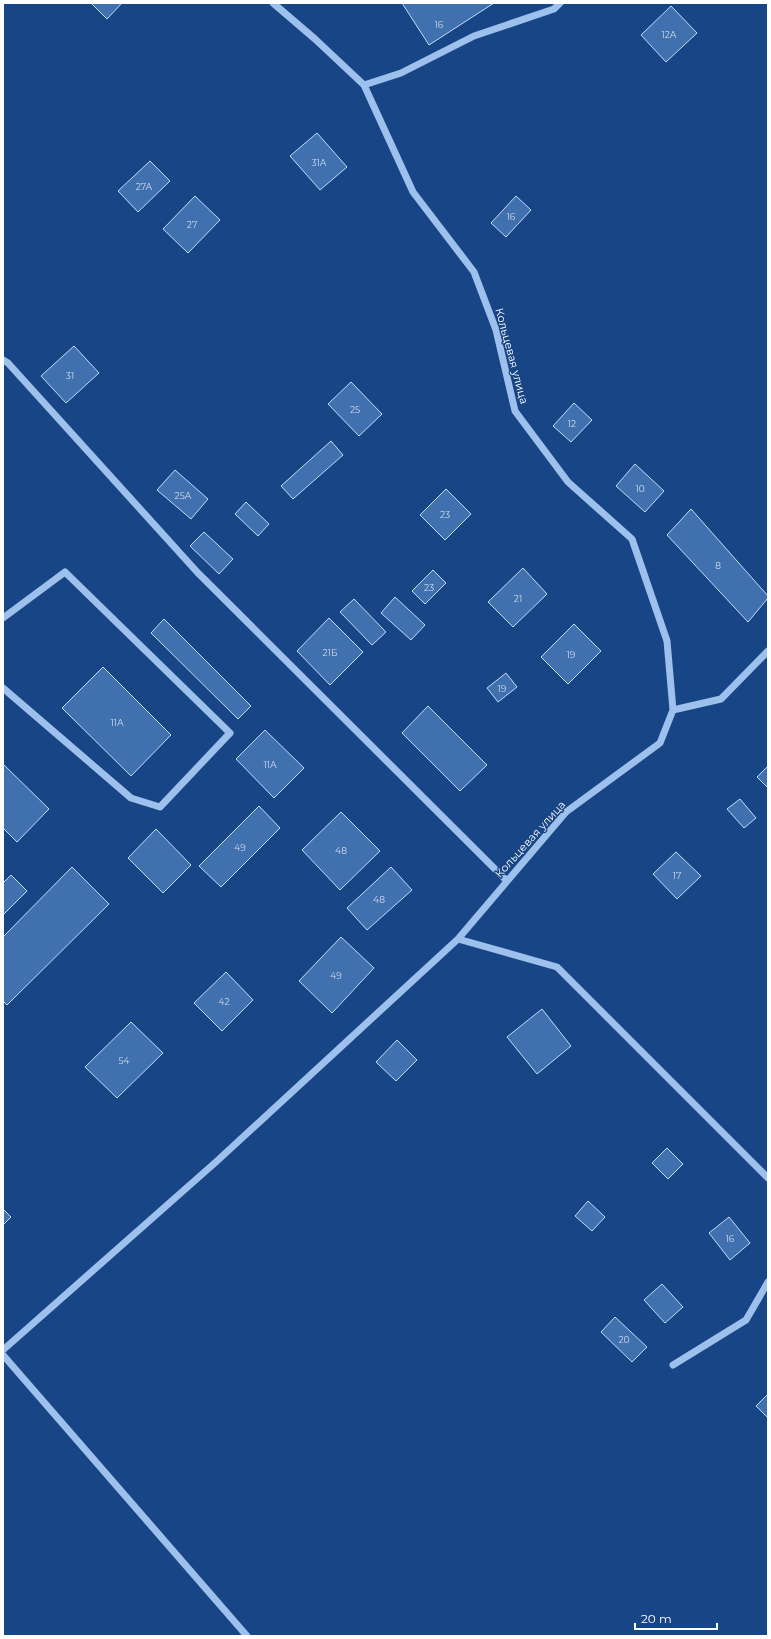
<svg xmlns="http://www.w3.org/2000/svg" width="771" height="1639" viewBox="0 0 771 1639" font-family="Montserrat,sans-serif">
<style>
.building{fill:#4170af;stroke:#c4dbf9}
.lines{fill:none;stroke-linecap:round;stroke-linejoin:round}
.minor{stroke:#9ec0ec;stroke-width:7}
.labels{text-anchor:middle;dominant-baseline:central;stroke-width:3;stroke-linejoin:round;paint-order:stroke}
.number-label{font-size:9px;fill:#d0dbeb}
.street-label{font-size:11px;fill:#fff;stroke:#184585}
</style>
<rect width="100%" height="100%" fill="#184585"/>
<path class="building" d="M91,3H122L107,19Z
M402,3H494L429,45Z
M671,6L697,33L666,62L641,35Z
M317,133L347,167L320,190L290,156Z
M150,161L170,181L138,212L118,191Z
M195,196L220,220L188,253L163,229Z
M516,196L531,210L506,237L491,223Z
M74,346L99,373L66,403L41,376Z
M351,382L382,414L359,436L328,404Z
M574,403L592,420L571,442L553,426Z
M331,441L343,455L293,499L281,486Z
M635,464L664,491L645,512L616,486Z
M175,470L208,499L191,519L157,490Z
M446,489L471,514L445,540L420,515Z
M246,502L269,524L258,536L235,514Z
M691,509L768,596V598L748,622L667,535Z
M204,532L233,559L219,574L190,546Z
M523,568L547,594L513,627L488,602Z
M433,570L446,583L425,604L412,591Z
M395,597L425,625L411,640L381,613Z
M354,599L386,632L372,645L340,612Z
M329,618L363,652L330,685L297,651Z
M164,619L251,706L238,719L151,633Z
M574,624L601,651L568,684L541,657Z
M103,667L171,735L131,776L62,708Z
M506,673L517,687L498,702L487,688Z
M428,706L487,765L460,791L402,733Z
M265,730L304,768L274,798L236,759Z
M3,764L49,809L17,842L3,828Z
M768,766V788L757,777Z
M740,799L756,818L744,828L727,809Z
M259,806L280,828L221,887L199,866Z
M341,812L380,851L340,890L302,850Z
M156,829L191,865L163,893L128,858Z
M676,852L701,876L677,899L653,874Z
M72,867L109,904L7,1005L3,1001V937Z
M391,867L412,890L367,930L347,908Z
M11,875L27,891L3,915V883Z
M341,937L374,968L332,1013L299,981Z
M226,972L253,1000L222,1031L194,1003Z
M542,1009L571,1046L537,1074L507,1037Z
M131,1022L163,1053L117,1098L85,1067Z
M397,1040L417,1060L396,1081L376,1062Z
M667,1148L683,1164L668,1179L652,1163Z
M588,1201L605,1217L592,1231L575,1216Z
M3,1209L11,1217L3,1225Z
M729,1217L750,1243L730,1260L709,1233Z
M662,1284L683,1307L665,1323L644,1300Z
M615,1317L647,1347L632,1362L601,1332Z
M768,1394V1418L756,1406Z"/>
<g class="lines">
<path class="minor" d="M364,85L401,73L474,36L554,9L560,3
M3,360L8,363L198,573L507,881
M3,618L65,572L230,733L160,807L131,798L3,688
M673,710L721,699L768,651
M458,939L557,967L768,1178
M3,1350L217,1161L458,939L566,812L660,743L673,710L667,641L632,539L568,482L515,411L496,330L474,272L413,192L364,85L315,39L273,3
M3,1355L247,1636
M673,1365L746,1320L768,1282"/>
</g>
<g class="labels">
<g class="number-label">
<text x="439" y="24">16</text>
<text x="669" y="34">12А</text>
<text x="319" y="162">31А</text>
<text x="144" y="186">27А</text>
<text x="511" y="216">16</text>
<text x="192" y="224">27</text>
<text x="70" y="375">31</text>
<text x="355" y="409">25</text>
<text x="572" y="423">12</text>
<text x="640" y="488">10</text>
<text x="183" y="495">25А</text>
<text x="445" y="514">23</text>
<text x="718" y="565">8</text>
<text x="429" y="587">23</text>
<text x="518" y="598">21</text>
<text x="330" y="652">21Б</text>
<text x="571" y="654">19</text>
<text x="502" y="688">19</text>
<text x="117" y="722">11А</text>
<text x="270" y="764">11А</text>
<text x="240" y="847">49</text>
<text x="341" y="850">48</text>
<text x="677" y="875">17</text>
<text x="379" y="899">48</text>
<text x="336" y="975">49</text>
<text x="224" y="1001">42</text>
<text x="124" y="1060">54</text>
<text x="730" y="1238">16</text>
<text x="624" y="1339">20</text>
</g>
<g class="street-label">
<text transform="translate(512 356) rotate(75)">Кольцевая улица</text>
<text transform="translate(530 839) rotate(-48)">Кольцевая улица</text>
</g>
</g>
<rect width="771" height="1639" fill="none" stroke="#ffffff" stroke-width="8"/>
<path d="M635 1623v6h82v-6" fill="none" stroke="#ffffff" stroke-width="2"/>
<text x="641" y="1623" font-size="12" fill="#ffffff" stroke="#184585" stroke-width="3" paint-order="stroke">20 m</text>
</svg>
